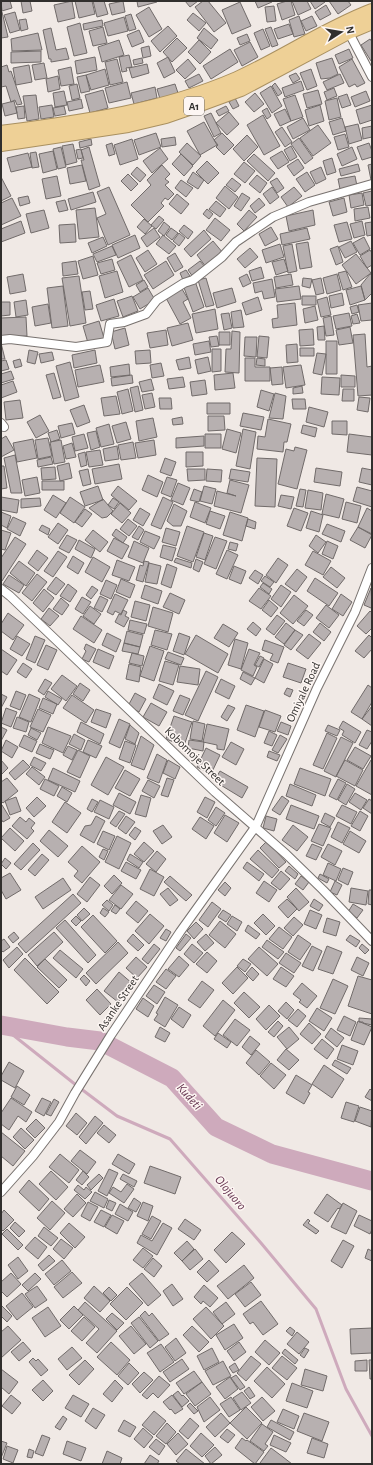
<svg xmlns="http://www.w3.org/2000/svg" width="373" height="1465" viewBox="0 0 373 1465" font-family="'Alegreya Sans',sans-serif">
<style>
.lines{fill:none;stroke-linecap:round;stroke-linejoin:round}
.stream{stroke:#ceaabc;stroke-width:3}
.river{stroke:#ceaabc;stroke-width:19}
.building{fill:#b7b0b0;stroke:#716b6a}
.minor-casing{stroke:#78726f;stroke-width:10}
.trunk-casing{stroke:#a99060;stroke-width:16}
.minor{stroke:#fff;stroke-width:8}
.trunk{stroke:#eed096;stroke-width:14}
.labels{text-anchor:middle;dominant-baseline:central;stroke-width:3;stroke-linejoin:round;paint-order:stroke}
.shield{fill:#fdf6f3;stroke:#6e6b68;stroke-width:1}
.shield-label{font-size:11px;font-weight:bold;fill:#312f2d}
.street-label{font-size:12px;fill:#312f2d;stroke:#fdf6f3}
.water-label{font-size:13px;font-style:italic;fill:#64334f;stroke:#fdf6f3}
</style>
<rect width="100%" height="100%" fill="#f0e9e5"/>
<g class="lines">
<path class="stream" d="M3,1027L76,1085L117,1116L170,1139L261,1243L316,1309L346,1389L372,1436"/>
<path class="river" d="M1,1025L67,1037L100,1041L172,1078L216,1127L272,1154L372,1181"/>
</g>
<path class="building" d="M1,1H10L12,8L2,11Z
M21,1H30L32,11L23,13Z
M72,1L75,18L58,22L54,5Z
M75,1H92L95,14L79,18Z
M93,1H104L108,14L97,17Z
M123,1L125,12L112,15L109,4Z
M137,1H157V2L138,7Z
M185,1H198L190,7Z
M203,1H208L226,23L214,32L195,7Z
M255,1H271L272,2L258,8Z
M287,1H291L295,15L282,20L277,4Z
M292,1H307L311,9L298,15Z
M310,1H324L325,2L315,9Z
M329,1H348L351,5L338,14Z
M240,2L251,26L232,34L222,10Z
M326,5L331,14L320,20L315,12Z
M274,6L276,21L267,22L265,7Z
M149,7L162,29L149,37L136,15Z
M1,12H2L8,37L1,38Z
M15,12L20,30L10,33L4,15Z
M193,13L206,23L199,31L187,20Z
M131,14L136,29L129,31L125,16Z
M299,16L305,34L294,37L289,20Z
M312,16L317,26L306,31L301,21Z
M124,17L128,31L108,36L104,23Z
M26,19L28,29L21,31L19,20Z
M102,20L103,26L84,30L83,24Z
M80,23L87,53L74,56L67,27Z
M289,24L293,34L278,39L274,29Z
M168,26L177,36L160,52L151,41Z
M103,27L107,43L93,46L89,31Z
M271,27L278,45L272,47L265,29Z
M51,28L56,50L66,48L69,59L51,62V59H49L43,30Z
M204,28L218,40L211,49L197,38Z
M263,29L270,46L261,50L254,33Z
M139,30L144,42L132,47L127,35Z
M38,33L42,50L12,51L11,39Z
M247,34L250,41L240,45L237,38Z
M177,38L187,48L172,62L163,52Z
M370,39L372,42V60L371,61L361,45Z
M119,40L124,55L102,62L98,47Z
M199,40L211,52L200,64L188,52Z
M250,42L258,57L242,66L234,50Z
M149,46L151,56L143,58L141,48Z
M230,49L238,62L211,79L203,66Z
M349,49L353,58L339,64L335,55Z
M41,51V62L11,63V52Z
M129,55L132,67L126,68L127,71L122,72L119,57Z
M95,57L97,70L77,74L75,61Z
M168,57L175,72L164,78L157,63Z
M142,58L143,63L134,65L133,60Z
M332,58L338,74L330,78L321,79L316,63Z
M117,59L123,82L110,85L105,62Z
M188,59L196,69L185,79L176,70Z
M352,59L365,83L357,87L355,84L349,87L339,67Z
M44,63L47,78L35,80L32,65Z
M147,64L149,73L132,78L129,68Z
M7,65L9,72L11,71L22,104L17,105L15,100L11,102L6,86L1,87V67Z
M29,65L32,82L16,85L13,68Z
M71,67L74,84L61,86L58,70Z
M105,69L109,85L91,90L86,75Z
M311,69L317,86L307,90L300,73Z
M296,73L300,79L293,83L289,76Z
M199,74L203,81L189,88L185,81Z
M340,74L344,83L327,90L323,82Z
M86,75L90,91L81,93L77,77Z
M58,76L60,89L48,92L46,79Z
M301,81L304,90L285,97L282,88Z
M127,82L131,98L109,103L105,88Z
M275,83L282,93L278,96L272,86Z
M77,84L80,98L72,100L69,86Z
M175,84L178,93L160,99L157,89Z
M271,86L282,106L272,113L260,93Z
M155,87L157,98L134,104L131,93Z
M334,88L337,96L327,100L324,92Z
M103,90L108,108L90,113L85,95Z
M318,90L322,104L307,108L303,94Z
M64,91L67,105L55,107L53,93Z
M366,91L370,101L355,107L351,97Z
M255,93L264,104L254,112L245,102Z
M347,94L351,105L342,108L338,97Z
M36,95L39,119L27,121L23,96Z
M295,95L303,117L291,121L283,99Z
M235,98L239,106L233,109L229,102Z
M337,98L341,117L329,120L325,101Z
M81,99L83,108L69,111L67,102Z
M14,101L17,113L5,116L2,104Z
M52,105L54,117L41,119L39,107Z
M320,105L324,121L309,126L305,110Z
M372,105V120L360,124L356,110Z
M24,106L25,118L18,119L16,107Z
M64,106L66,114L55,116L53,108Z
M226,106L229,111L219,116L216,111Z
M267,108L271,116L267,119L262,111Z
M285,109L291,121L280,126L274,114Z
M229,112L239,124L227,135L216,123Z
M211,113L221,133L214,137L204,116Z
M263,115L280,146L264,155L247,125Z
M303,118L310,130L293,139L287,127Z
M342,118L346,131L333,135L329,122Z
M204,122L217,145L200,155L187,131Z
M358,124L362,140L349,144L345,127Z
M318,125L331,143L313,156L300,138Z
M372,126V137L363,139L362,128Z
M282,127L292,142L285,147L275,132Z
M156,133L161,147L139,155L134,140Z
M222,133L234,145L224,155L216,147L218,145L214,140Z
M345,134L349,147L338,150L334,137Z
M247,135L258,147L244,161L233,149Z
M175,137L176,145L162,147L161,139Z
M299,138L313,158L305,164L291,144Z
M91,139L92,145L80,148L79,142Z
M132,139L138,159L120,165L114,145Z
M112,143L115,154L109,156L106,145Z
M187,143L201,156L193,165L179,152Z
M369,143L372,151V157L362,160L357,147Z
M73,144L77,162L66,165L62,146Z
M291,146L297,157L290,161L284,150Z
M61,147L66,167L58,169L53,149Z
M89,147L100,186L89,190L81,160H84L81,150Z
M352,147L357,159L342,166L337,154Z
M160,148L168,159L152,173L143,161Z
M81,149L83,158L78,159L76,150Z
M53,151L57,169L43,173L39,154Z
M282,151L289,162L278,169L270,158Z
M36,152L39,167L32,168L30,153Z
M28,153L32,167L11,172L7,158Z
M181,154L193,166L184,176L172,164Z
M254,154L275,173L268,181L247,161Z
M332,158L336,172L327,175L323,161Z
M298,159L304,168L294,176L287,166Z
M207,161L219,173L208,184L196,172Z
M244,162L255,171L245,183L234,174Z
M358,164L360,171L341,176L339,169Z
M372,164V179L371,180L368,165Z
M82,165L86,181L70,184L67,168Z
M162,165L170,174L165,179L169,182L165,185L174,194L168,200L165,198L161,203L164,206L148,222L131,205L151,185L147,180Z
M137,167L146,175L140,182L131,174Z
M321,167L326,179L316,184L310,172Z
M193,172L204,180L198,189L187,182Z
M307,172L315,185L305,192L296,179Z
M128,174L138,184L131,191L121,181Z
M257,175L267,183L260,193L249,184Z
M57,176L61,196L46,199L42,179Z
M355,176L357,186L340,189L338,179Z
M1,177L11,196L1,201Z
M232,178L241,185L235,192L226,185Z
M277,178L284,188L277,193L270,182Z
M181,180L193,188L186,197L175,188Z
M225,186L238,197L229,209L216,198Z
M109,187L130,235L108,245L97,218L106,214L97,192Z
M272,187L279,197L270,204L263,194Z
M294,187L302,196L288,207L281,197Z
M372,191V205L366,206L363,193Z
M93,192L96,202L71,210L68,199Z
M242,193L250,198L241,211L234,206Z
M362,193L364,205L351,208L349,195Z
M177,194L189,204L181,214L169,204Z
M28,196L30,203L20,206L18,198Z
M12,198L21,216L1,225V203Z
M259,198L265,205L255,213L250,206Z
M344,198L347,212L333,216L329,202Z
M65,200L68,210L59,212L56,202Z
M216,201L226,209L220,217L209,209Z
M368,207L370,218L355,221L354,209Z
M95,208L99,237L79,239L76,210Z
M207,209L213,214L209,219L203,214Z
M44,210L49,228L31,233L26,214Z
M249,210L257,217L244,231L237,224Z
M313,210L315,225L289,231L286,216Z
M159,216L164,220L156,229L151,225Z
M215,218L230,230L221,241L206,230Z
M144,219L152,226L145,234L137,227Z
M21,221L25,233L1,242V229Z
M362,221L365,235L354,238L350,224Z
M164,222L170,227L164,236L158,231Z
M347,222L352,239L339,242L334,225Z
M372,222V235L367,236L365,223Z
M75,224L76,242L60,243L59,225Z
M184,225L193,232L188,239L179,231Z
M271,227L278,239L265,246L259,234Z
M154,228L160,237L147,247L141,238Z
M171,228L178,233L172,240L166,235Z
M307,228L310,239L282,245L280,234Z
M204,230L211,239L191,257L184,249Z
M179,233L185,238L179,246L173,241Z
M135,235L140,248L118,258L112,245Z
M163,235L176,246L169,254L156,244Z
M103,237L107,246L92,253L88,243Z
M364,237L370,249L360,255L353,243Z
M213,241L223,253L206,267L197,255Z
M351,241L357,252L345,258L339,247Z
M308,242L312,267L300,269L296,244Z
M280,244L284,257L266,263L262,250Z
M292,244L297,271L288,273L283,246Z
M112,246L116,255L97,262L93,254Z
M338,246L343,262L336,265L330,249Z
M250,248L258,257L245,268L237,259Z
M148,250L157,264L145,272L136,258Z
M370,250L372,253V265L367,268L360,256Z
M175,253L183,267L175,272L167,258Z
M356,254L371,273L356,284L342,265Z
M131,255L143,280L129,287L117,262Z
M93,256L98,275L83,279L78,261Z
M112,259L115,270L101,274L97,263Z
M284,259L288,271L276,275L272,262Z
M76,261L78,274L63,276L62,263Z
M166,261L174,275L153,289L144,275Z
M200,261L205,267L193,277L188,270Z
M261,267L264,278L252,281L249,271Z
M186,270L190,276L183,280L180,273Z
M117,271L123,292L105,298L99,276Z
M346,271L352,287L343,290L338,273Z
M23,274L26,291L10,294L7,277Z
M247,274L251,283L243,287L239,278Z
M291,274L293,285L276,288L274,277Z
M337,274L341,290L327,294L323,278Z
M370,274L372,275V293L365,300L361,285Z
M79,276L86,323L70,326L62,278Z
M206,278L214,305L206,307L198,280Z
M303,278L312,279L310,288L302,286Z
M321,278L324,293L316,295L312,280Z
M272,279L275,297L264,299L262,291L255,293L253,283Z
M144,280L148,287L140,292L136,285Z
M195,281L204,307L193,312L183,285Z
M63,286L68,326L52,328L47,288Z
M299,286L301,299L277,302L275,289Z
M361,286L365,300L350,305L346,290Z
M148,288L155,300L140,309L133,297Z
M232,288L236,302L217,308L213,293Z
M182,289L188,299L183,302L191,318L180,324L166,298Z
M90,291L93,309L85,310L82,292Z
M342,293L344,305L331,308L329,296Z
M132,296L138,311L123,317L117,301Z
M302,296H316V305H302Z
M258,297L262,310L246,315L242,303Z
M327,297L331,315L321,317L317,300Z
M114,299L119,316L101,321L96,305Z
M26,300L28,315L16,317L14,302Z
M1,302H10V315L1,316Z
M295,303L297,325L273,328L272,319L278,318L277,305Z
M372,303V320L361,321L358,305Z
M48,304L51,323L35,326L32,307Z
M357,305L359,312L352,314L350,307Z
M315,306L318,320L305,323L303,309Z
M215,309L218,329L196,333L192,314Z
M241,310L244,327L233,328L231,312Z
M229,313L232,328L224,330L221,314Z
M349,313L352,326L336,329L333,316Z
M357,314L360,323L353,324L351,316Z
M331,316L334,335L326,336L323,318Z
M26,317L27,336L1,337V318Z
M99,321L104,338L88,343L83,326Z
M188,323L193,340L172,346L167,328Z
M324,326L325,340H318L317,327Z
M350,327L353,343L339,345L336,330Z
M125,328L129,345L115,349L111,332Z
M313,329L314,345L300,346L299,330Z
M166,330L168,345L150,348L147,333Z
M232,331L240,332L239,373L225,372L226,349H231Z
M219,332H230V345H219Z
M365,334L367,367L372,366V395L358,396L353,335Z
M217,336L219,346L211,347L209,337Z
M259,336L269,337L267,358L257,357Z
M245,337H257L256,357L244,356Z
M209,341L211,352L195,355L193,344Z
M326,341H337V374H326Z
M1,343L5,359H1Z
M297,344L298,362L287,363L286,345Z
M300,348H314V356H300Z
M212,349H221V371L212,372Z
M29,350L38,352L35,364L27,362Z
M95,350L97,363L74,368L72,355Z
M150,350L151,363L136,364L135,351Z
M52,352L54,360L41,363L39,354Z
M317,353L326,354L322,375L313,373Z
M189,357L191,368L179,370L176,360Z
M208,357L211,371L198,374L195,360Z
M245,358H255V367H270V381H245Z
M257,358L265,359V366L256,365Z
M20,359L22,366L15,368L13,361Z
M6,360L9,369L1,371V361Z
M70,362L79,397L65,401L56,366Z
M161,363L164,376L152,378L150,365Z
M129,364L130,375L111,377L110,367Z
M100,365L104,382L78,387L75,370Z
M301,365L305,385L286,388L283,367Z
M282,367L283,384L272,385L270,368Z
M11,371L14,379L1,383V374Z
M54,373L61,397L53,399L46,375Z
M233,373L235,388L215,390L214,375Z
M132,375L133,383L112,386L111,378Z
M341,375L355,376V387H341Z
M183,377L185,387L169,389L167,379Z
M322,377L340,378L339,395L321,394Z
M151,379L154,390L142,392L139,382Z
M205,380L207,394L192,396L190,382Z
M13,381L17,392L1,398V385Z
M138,386L143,410L135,412L130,388Z
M302,386L303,393L293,394V388Z
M128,389L133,411L122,414L117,392Z
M343,389H354V401H342Z
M261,390L274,394L269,411L257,407Z
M152,393L155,407L145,409L142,395Z
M275,393L286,396L283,419L269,418Z
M116,396L120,414L104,416L101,398Z
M359,397L370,398L368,412L357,410Z
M159,398H171L172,409H160Z
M292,399H305L306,409H293Z
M20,400L23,418L6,420L4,402Z
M207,403H230V414H207Z
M84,405L90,422L77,427L70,410Z
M309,407L328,412L324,427L306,422Z
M243,413L264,417L261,430L240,426Z
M40,415L49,431L36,438L27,422Z
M208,416H224L225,430L208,431Z
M182,417L183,424L173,425L172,419Z
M153,418L157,437L139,441L136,421Z
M268,419L291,424L287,442H284L283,452L257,449L258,436L265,437Z
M332,421H347V435L332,434Z
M126,422L131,439L117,443L112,426Z
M72,423L75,434L61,438L58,426Z
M109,424L114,444L101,447L96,428Z
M303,425L317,428L315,437L301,433Z
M227,429L241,433L236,453L222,449Z
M243,429L256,432L250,469L236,466Z
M57,430L60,439L51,442L48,433Z
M96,431L100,447L91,450L87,433Z
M84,434L88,448L75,451L72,437Z
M205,434H221V448H205Z
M349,434L372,437V455L347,452Z
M6,436L14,450L1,457V439Z
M204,436V446L176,448V438Z
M48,438L52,456L38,459L35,440Z
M33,439L37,458L17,462L13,443Z
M61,440L65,462L54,464L50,442Z
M154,440L156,455L138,458L135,443Z
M133,442L136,458L121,460L118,445Z
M72,443L76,457L66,459L63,446Z
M117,446L119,459L105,461L103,449Z
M295,447L307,450L297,489L278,484L286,449L294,451Z
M100,450L103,465L89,467L86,452Z
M85,452L87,465L81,467L78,454Z
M186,452H203V466L186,467Z
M15,455L19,475L22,493H11L4,458Z
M51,457L53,464L38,467L37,460Z
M165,458L176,462L171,476L160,472Z
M257,458L277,459L275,507L255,506Z
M69,463L72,478L60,481L57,466Z
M119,464L122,479L95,484L92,469Z
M1,466H4L7,488L1,489Z
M55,467L56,479L42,480L41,468Z
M316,468L342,472L340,486L314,482Z
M362,468L372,470V485L359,482Z
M88,469L91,484L83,486L79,471Z
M187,469H205V480L188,481Z
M207,469L222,470L221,482L206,481Z
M231,469L250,472L248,482L229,479Z
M148,475L163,482L157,497L142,490Z
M37,477L40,493L25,496L22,480Z
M167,477L177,480L171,497L161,493Z
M230,480L249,485L241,513L214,506L217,491L236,496L227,493Z
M42,481H64V490H42Z
M178,483L190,488L183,505L171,500Z
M98,486L103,500L85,506L80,492Z
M118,486L137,501L129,510L111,495Z
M204,486L216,489L212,504L200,501Z
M357,487L372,491V507L353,501Z
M194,489L202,492L199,502L190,500Z
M300,489L306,490L303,507L296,506Z
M308,490L323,493L321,510L305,508Z
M326,494L344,499L339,518L322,514Z
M53,495L66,503L56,518L44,510Z
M281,495L294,497L291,509L278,506Z
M1,497L19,500L17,513L1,510Z
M70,497L85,507L74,523L60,513Z
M163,497L173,502L161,529L151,525Z
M40,498L41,506L21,508V499Z
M113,498L119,502L114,509L108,505Z
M103,499L113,511L107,517L102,518L89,508Z
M195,502L211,508L205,523L190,517Z
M346,502L361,506L357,523L342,519Z
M120,503L131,513L122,523L111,514Z
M174,504L187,511L181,526H173L167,521Z
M140,508L150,514L143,526L133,520Z
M294,508L308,513L301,531L287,526Z
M367,508L372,511V534L358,527Z
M85,509L92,514L82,527L75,522Z
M210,511L225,516L220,529L206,524Z
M311,511L323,515L319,532L306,528Z
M1,512L11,516L7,528L1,525Z
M230,512L248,518L242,541L223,535Z
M13,517L26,523L20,536L7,529Z
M128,519L137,526L129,536L120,529Z
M248,519L256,522L255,529L246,526Z
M58,523L68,530L58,544L48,537Z
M327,524L345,531L341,542L322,534Z
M42,525L50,529L48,535L39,530Z
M139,526L144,530L138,540L132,537Z
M187,526L204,532L193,562L177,556Z
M358,527L372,535L365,548L350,540Z
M166,528L180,532L176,546L162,542Z
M116,529L127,537L123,543L112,535Z
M1,530L11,533L5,550L1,549Z
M93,530L108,542L100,552L85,540Z
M145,531L160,537L154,549L140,542Z
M204,533L213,536L205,560L196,557Z
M67,535L77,540L69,553L59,548Z
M316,535L326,542L318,553L309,546Z
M15,537L26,544L2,581L1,580V558Z
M215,537L227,541L216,569L204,564Z
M114,538L129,546L122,559L107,551Z
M79,540L95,549L91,558L75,549Z
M134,541L149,548L143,563L128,557Z
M327,541L338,546L333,559L322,554Z
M230,542L238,544L236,551L228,549Z
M163,545L176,548L172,561L160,557Z
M37,550L48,558L38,571L28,563Z
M227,550L238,555L227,579L216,574Z
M58,551L67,557L53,577L44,571Z
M313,551L331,561L323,575L305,565Z
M73,556L84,563L78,574L67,567Z
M93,557L110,567L102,582L85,572Z
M176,558L192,563L191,568L174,562Z
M278,558L288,565L276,583L266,575Z
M196,559L203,562L199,572L193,569Z
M117,560L135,567L129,581L112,575Z
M19,561L35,573L26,586L10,573Z
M144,561L149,562L143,582L136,580L140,565L143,566Z
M149,563L161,566L157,584L145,582Z
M167,564L177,568L171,588L161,584Z
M234,566L246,571L241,584L229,579Z
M331,567L345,578L337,588L323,577Z
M297,569L307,577L296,592L285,584Z
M255,570L263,575L258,584L249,578Z
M37,574L47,582L32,601L22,593Z
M9,575L24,585L19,593L3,584Z
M265,576L274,582L270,587L261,581Z
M56,577L65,584L56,595L47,589Z
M315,578L338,593L329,606L307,591Z
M121,579L135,585L130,598L116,592Z
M106,580L117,585L111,599L100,594Z
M263,583L272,589L269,594L260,587Z
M68,584L77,591L70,602L60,596Z
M145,585L162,591L158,604L141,598Z
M281,585L291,592L281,607L271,599Z
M92,586L98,590L91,599L86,595Z
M259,588L271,596L261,609L249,601Z
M371,588L372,605L371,608L364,605Z
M44,589L54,598L43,612L33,603Z
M170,593L185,600L179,614L163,607Z
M115,594L128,600L121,614L115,611L113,615L107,612Z
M341,594L352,602L343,616L332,609Z
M294,595L308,606L293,624L280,613Z
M100,596L108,600L102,612L94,608Z
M82,597L91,602L83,614L75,609Z
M61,598L69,605L62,615L53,609Z
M269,600L278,608L271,617L262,610Z
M135,601L150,605L146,621L131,617Z
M326,605L339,615L329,628L316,618Z
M90,606L101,614L94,624L83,616Z
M153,607L173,613L168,632L148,626Z
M49,608L59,616L50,626L41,619Z
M123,610L127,612L125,616L129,618L124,627L115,622L119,614L121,615Z
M306,610L313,615L304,626L297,621Z
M370,611L372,613V628L366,634L357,626Z
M8,613L24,625L13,640L1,631V624Z
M277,615L285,621L274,635L266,629Z
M81,616L102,630L94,643L73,629Z
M130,620L147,624L144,634L128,630Z
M253,622L261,629L256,636L247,629Z
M286,623L295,630L284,644L275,637Z
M320,623L331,632L324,641L313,632Z
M223,624L238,633L229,647L214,638Z
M155,630L172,634L167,650L151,645Z
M295,630L303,635L291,650L284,645Z
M127,631L143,635L140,647L124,643Z
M107,633L121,640L116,652L102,645Z
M179,633L190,637L184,655L173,651Z
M309,634L321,643L308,659L296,650Z
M196,635L228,654L218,673L185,654Z
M369,635L372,638V649L364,658L355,651Z
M17,636L30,644L22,656L10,649Z
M35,636L45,640L35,663L26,659Z
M235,639L248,643L241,669L228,665Z
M265,640L284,647L278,663L270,660L273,654L262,650Z
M124,643L140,647L138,654L122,651Z
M86,644L96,649L89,662L82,659L86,651L84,649Z
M46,645L57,650L48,670L37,665Z
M150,646L164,651L154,681L140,676Z
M1,649L17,660L7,675L1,671Z
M98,649L114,656L109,669L93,662Z
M249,649L260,653L254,665L257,667L253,676L241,670Z
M168,652L184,658L181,665L165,659Z
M132,653L144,656L142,666L129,663Z
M260,656L264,658L259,667L255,665Z
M264,659L273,664L264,683L255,678Z
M165,661L179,665L173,685L159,681Z
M23,663L32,669L26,678L17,672Z
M288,663L306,669L301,683L283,677Z
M129,664L141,667L139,682L126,679Z
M180,666L200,669L198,685L177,682Z
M206,671L218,677L198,721L185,715Z
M243,672L255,678L251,685L240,679Z
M62,675L77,686L66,701L51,689Z
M45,679L52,683L44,695L38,691Z
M221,679L235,686L229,699L215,692Z
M80,683L90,690L83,701L73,694Z
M159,684L174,691L167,705L153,698Z
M368,685L372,688V702L362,719L351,712Z
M287,688L293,690L290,697L284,694Z
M16,691L26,695L20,710L10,706Z
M48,691L62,699L58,705L45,697Z
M135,693L146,699L139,712L128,706Z
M1,694L7,697L1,708Z
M29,694L40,699L31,722L19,717Z
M72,695L94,710L86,723L63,708Z
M180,695L190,699L183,715L173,711Z
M43,698L57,704L53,714L39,708Z
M151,703L167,712L159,726L143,717Z
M228,705L235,708L227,721L221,717Z
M246,705L264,711L255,737L237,730Z
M372,706V726L362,719Z
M6,708L17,712L11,727L1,723Z
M38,709L51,715L43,732L30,727Z
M96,709L111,714L106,728L91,722Z
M265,710L281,716L275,732L259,727Z
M174,716L192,722L184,746L166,739Z
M17,717L29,722L26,732L13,728Z
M119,719L130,724L120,748L109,743Z
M193,721L205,724L202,741L190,739Z
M343,721L361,732L355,743L342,735L344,731L339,728Z
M81,722L104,734L100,744L77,732Z
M281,722L291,726L288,735L277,731Z
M207,724L229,729L224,750L217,749V745L203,742Z
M130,725L139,733L135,744L125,739Z
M328,725L340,730L337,736L325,731Z
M1,727L7,730L1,741Z
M48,727L71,736L63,753L42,743Z
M31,728L41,733L37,740L28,735Z
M367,730L372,732V741L367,749L359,745Z
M269,731L277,735L272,746L264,743Z
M327,733L337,738L323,769L313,765Z
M74,734L85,740L81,750L69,744Z
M24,735L37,741L32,752L19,746Z
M280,735L287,739L278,753L272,750Z
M141,736L154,745L144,770L131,765Z
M341,737L353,743L336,777L324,771Z
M6,740L18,747L12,758L1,751Z
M88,740L102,746L96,758L83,752Z
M189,740L204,742L203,751L188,748Z
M125,741L136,745L130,763L119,759Z
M231,742L244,749L236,765L222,757Z
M40,744L54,750L50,759L36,753Z
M68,746L77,750L72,760L63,755Z
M355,747L371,756L363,769L347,760Z
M206,748L220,755L211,774L197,767Z
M78,750L90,756L80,778L67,772Z
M269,751L280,755L277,761L267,757Z
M157,754L167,760L159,783L147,778Z
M34,757L46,763L41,771L30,765Z
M106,757L124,767L108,795L91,785Z
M1,760L8,768L1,775Z
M23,760L30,767L15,780L9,773Z
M168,760L180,767L175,779L163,773Z
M345,760L363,770L355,786L336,776Z
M371,760L372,761V795L356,786Z
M32,767L45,777L39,785L26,774Z
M53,768L80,781L75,792L48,780Z
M300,768L331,779L325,796L294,784Z
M125,770L140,779L130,796L115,788Z
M220,771L248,787L242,798L214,781Z
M7,778L18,791L3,803L1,801V782Z
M167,778L174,780L168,797L161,795Z
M45,779L59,786L54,796L40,789Z
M338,779L346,783L337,800L329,796Z
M148,780L160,786L154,798L142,791Z
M290,784L316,795L312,806L286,796Z
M347,784L355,789L346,805L338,800Z
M62,787L72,793L67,802L57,796Z
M119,793L136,802L130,814L113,805Z
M355,793L367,800L361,810L349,802Z
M141,795L151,798L146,817L135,814Z
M282,796L289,801L280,815L272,810Z
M16,797L21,811L10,815L5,801Z
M37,797L46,806L34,817L26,808Z
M205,797L215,802L207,818L197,812Z
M92,799L98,802L92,812L87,809Z
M369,799L372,801V814L363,808Z
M100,800L114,807L109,819L94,812Z
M65,802L81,813L67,833L52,822Z
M2,805L10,818L3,822L1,819V806Z
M291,805L319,816L314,829L286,819Z
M342,805L357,812L351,824L336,816Z
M216,807L225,813L216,826L208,820Z
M119,811L125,814L116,827L110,823Z
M360,811L368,816L360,831L351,826Z
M325,813L335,818L330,827L321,822Z
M225,815L239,823L227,842L214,833Z
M96,816L105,821L94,843L80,835L85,826L91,825Z
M126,816L135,822L126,834L118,828Z
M266,816L277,819L274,831L263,828Z
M20,817L26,822L29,818L35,823L31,828L34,831L27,839L12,826Z
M200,817L214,826L206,839L192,829Z
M338,822L350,828L342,843L331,837Z
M319,824L331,828L323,846L311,841Z
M163,825L172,837L162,844L153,831Z
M293,825L308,837L297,851L282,840Z
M135,827L141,831L135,840L129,835Z
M10,828L24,841L15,851L1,838Z
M49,830L68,846L58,857L40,841Z
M103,831L115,836L109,850L97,844Z
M350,831L366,841L359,853L343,844Z
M117,836L131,843L119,869L105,862Z
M267,841L286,862L279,868L260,848Z
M144,842L154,851L144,862L134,854Z
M33,843L40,850L21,870L14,864Z
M312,844L322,848L316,860L306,856Z
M328,844L342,851L335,865L321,857Z
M82,846L100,862L82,883L74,876L78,871L68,862Z
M103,849L108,851L104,860L99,857Z
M258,850L279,870L272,878L250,859Z
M157,851L166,859L156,872L146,864Z
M42,854L49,860L35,876L28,870Z
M130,854L143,862L139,868L127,860Z
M5,858L11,863L6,869L1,864Z
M126,862L141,870L136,879L121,871Z
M247,862L264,874L259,881L243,868Z
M328,863L341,869L336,881L323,875Z
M289,866L298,874L295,879L285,871Z
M343,868L353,872L348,885L338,880Z
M150,869L164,877L154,896L140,889Z
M281,871L290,879L280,890L271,883Z
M10,873L21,890L6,899L1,890V878Z
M320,874L329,879L327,883L318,878Z
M114,875L122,883L112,894L104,886Z
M170,876L192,895L186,901L164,882Z
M301,876L309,882L303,890L295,884Z
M90,877L100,885L87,902L77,894Z
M63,878L71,890L43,909L35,897Z
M264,881L277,890L269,902L256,893Z
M335,881L342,885L337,895L330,892Z
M225,882L231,888L225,896L218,890Z
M121,885L133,894L121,909L109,900Z
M168,888L178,900L170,906L160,894Z
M296,888L309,902L299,911L287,897Z
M351,888L368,891L366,905L349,902Z
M369,890H372V905L368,904Z
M73,894L81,903L26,953L18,944Z
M287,899L297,909L288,918L278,907Z
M314,899L323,905L319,911L310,906Z
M107,900L113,905L109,911L102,905Z
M136,901L148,911L138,923L126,913Z
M212,902L221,909L208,927L199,920Z
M353,904L363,910L357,918L348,912Z
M115,905L120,909L116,914L111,911Z
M84,908L90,914L82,921L77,915Z
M103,908L109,912L105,917L100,913Z
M223,910L231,915L226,922L218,917Z
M310,910L322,915L316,929L304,924Z
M150,914L164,926L149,944L135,931Z
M263,914L275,926L266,935L254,923Z
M93,915L117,941L105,953L81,927Z
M76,916L81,921L76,926L71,921Z
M232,916L242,922L237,931L227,924Z
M294,917L303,925L293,936L284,928Z
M327,918L340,922L336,936L323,932Z
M65,920L96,955L88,963L56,928Z
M220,921L236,934L225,948L209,935Z
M196,922L203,929L194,939L187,931Z
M248,925L260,934L256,939L245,931Z
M279,927L292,937L283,949L269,939Z
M166,929L171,932L166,941L160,938Z
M14,932L19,938L13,943L8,937Z
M54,932L63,942L37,966L28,955Z
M133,934L144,945L138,951L127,941Z
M186,934L191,938L180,951L176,948Z
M206,934L214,943L205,951L197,942Z
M298,935L311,944L300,960L288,952Z
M350,935L360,941L356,947L346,940Z
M4,939L10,947L3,952L1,950V941Z
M267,940L284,952L278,959L262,947Z
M118,942L128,953L96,984L86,973Z
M154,944L160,949L148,964L142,959Z
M192,944L203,953L194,963L184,954Z
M362,944L369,950L365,954L359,948Z
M312,946L322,951L313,971L302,966Z
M327,946L342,952L333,974L318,969Z
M17,947L23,954L9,968L3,960Z
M259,947L278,964L267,976L248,959Z
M60,950L83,969L76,978L53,958Z
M207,952L217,961L207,973L196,964Z
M286,953L301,963L294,973L279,963Z
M179,956L189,965L179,977L168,969Z
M136,957L147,967L137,978L126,968Z
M357,957L369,963L363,976L351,970Z
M25,958L59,992L47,1004L14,970Z
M45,959L67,980L59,988L37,967Z
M243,959L251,964L245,972L237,966Z
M237,967L248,978L233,994L222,983Z
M252,967L259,974L253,981L246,974Z
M281,967L294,976L286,987L273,979Z
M166,969L176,976L166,989L156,982Z
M119,972L133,984L118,1002L104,991Z
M84,975L90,981L86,986L80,979Z
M358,976L372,980V1014L348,1006Z
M333,979L348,986L335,1014L320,1008Z
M202,981L214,990L200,1008L188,1000Z
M302,983L317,996L307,1008L299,1002L301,1000L293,994Z
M154,985L165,992L157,1004L146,996Z
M97,989L111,1004L100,1015L86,1000Z
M244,992L260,1007L249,1018L234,1003Z
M165,997L178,1005L165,1027L154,1020L158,1014L156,1013Z
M143,998L154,1006L148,1017L136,1009Z
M223,1000L235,1010L215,1036L203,1026Z
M286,1002L294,1010L287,1019L278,1011Z
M269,1005L280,1016L266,1030L256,1019Z
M179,1007L191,1015L183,1028L171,1019Z
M317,1008L332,1018L324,1031L309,1021Z
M298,1009L306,1016L297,1027L288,1020Z
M344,1016L356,1022L350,1036L337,1030Z
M359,1018L372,1019V1025L363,1023V1022H359Z
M235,1019L250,1030L237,1046L223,1035Z
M278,1021L283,1026L274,1037L268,1032Z
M358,1021L372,1027L364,1045L351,1040Z
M309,1023L321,1034L312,1044L300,1034Z
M160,1027L170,1033L165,1042L155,1037Z
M289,1027L299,1039L287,1049L277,1037Z
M331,1028L344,1038L337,1047L325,1037Z
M218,1033L231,1042L227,1048L214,1039Z
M250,1036L260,1044L251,1055L242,1047Z
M322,1039L334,1049L327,1059L314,1049Z
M342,1045L358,1051L353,1065L337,1059Z
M286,1049L299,1060L289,1070L277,1060Z
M256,1050L270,1062L259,1075L246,1063Z
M335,1060L351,1068L347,1074L332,1065Z
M9,1062L24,1071L15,1088L1,1080V1076Z
M271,1063L286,1075L274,1089L260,1076Z
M324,1065L344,1079L332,1098L312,1084Z
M296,1075L312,1085L308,1092L310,1093L304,1104L286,1093Z
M17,1086L30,1095L24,1105L11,1097Z
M370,1089L372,1091V1101L365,1097Z
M11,1098L32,1112L26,1122L18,1116L9,1130L1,1124V1113Z
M42,1098L51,1102L44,1116L35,1111Z
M54,1099L59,1102L51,1116L46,1114Z
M346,1102L359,1106L354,1122L341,1118Z
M360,1107L372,1111L371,1127L355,1121Z
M76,1113L87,1123L77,1135L66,1126Z
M95,1116L103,1123L86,1144L79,1137Z
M36,1119L45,1128L35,1138L26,1129Z
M104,1125L116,1135L109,1143L97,1133Z
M21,1128L34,1140L25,1149L13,1137Z
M1,1132L25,1151L13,1166L1,1156Z
M80,1150L96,1162L87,1174L71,1161Z
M60,1154L79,1170L69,1183L49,1167Z
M118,1154L135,1164L129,1174L112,1164Z
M150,1166L181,1177L175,1194L144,1183Z
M109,1169L118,1173L107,1196L98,1191Z
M51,1171L68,1187L56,1200L39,1184Z
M83,1171L89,1177L82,1185L76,1180Z
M99,1174L103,1178L91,1190L87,1185Z
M123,1174L137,1181L134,1187L120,1179Z
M29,1180L49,1199L39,1211L19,1192Z
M127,1184L134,1189L124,1203L109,1193L113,1187L121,1192Z
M78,1185L84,1190L86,1187L92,1192L85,1199L74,1190Z
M95,1192L108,1199L104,1208L90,1201Z
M77,1194L86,1203L73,1217L64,1209Z
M327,1194L342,1205L339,1209L338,1208L328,1222L314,1213Z
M134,1198L141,1203L136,1212L128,1208Z
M109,1200L116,1203L112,1211L106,1208Z
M52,1201L65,1213L50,1230L37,1218Z
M88,1202L98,1207L90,1221L81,1216Z
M143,1202L153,1206L148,1221L137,1216Z
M343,1203L357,1211L346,1234L331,1227Z
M120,1204L133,1212L128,1221L115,1214Z
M4,1210L14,1220L3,1231L1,1229V1214Z
M101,1210L111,1215L104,1227L94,1222Z
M112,1215L124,1221L117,1234L105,1227Z
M359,1215L372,1221V1229L370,1234L354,1226Z
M152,1216L161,1221L151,1239L142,1234Z
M185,1219L201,1230L194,1240L178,1229Z
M308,1219L310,1221L308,1223L319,1231L316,1234L303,1225Z
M15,1222L25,1231L19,1237L10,1228Z
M69,1223L85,1237L75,1248L60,1233Z
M163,1223L172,1228L157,1255L137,1243L141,1235L152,1241Z
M44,1227L58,1238L51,1246L38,1236Z
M7,1229L23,1245L18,1250L2,1234Z
M232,1232L245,1244L226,1263L214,1250Z
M35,1237L47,1247L38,1259L25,1248Z
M61,1239L73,1248L64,1259L53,1249Z
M343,1240L354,1246L342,1268L331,1261Z
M187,1241L194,1249L182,1261L174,1253Z
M143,1248L153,1256L143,1268L133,1260Z
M195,1249L203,1259L190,1270L182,1261Z
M368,1249L372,1251V1261L365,1258Z
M49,1255L55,1261L43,1271L38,1265Z
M18,1257L28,1271L18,1279L8,1265Z
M153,1258L162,1266L154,1277L144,1269Z
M62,1260L71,1271L54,1285L45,1274Z
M209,1260L219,1271L207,1282L197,1272Z
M244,1265L254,1278L228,1299L217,1286Z
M72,1272L82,1283L63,1298L54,1287Z
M11,1273L21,1284L7,1297L1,1291V1282Z
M35,1273L41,1279L28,1291L22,1285Z
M142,1273L161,1295L148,1306L129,1284Z
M251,1282L261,1295L245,1307L235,1294Z
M172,1284L183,1299L173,1306L163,1291Z
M204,1285L218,1298L210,1307L203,1301L201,1304L194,1297Z
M37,1286L47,1300L35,1308L25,1294Z
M94,1286L110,1301L100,1312L84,1298Z
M109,1287L117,1295L111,1301L103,1293Z
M127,1287L143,1303L126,1320L110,1304Z
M22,1293L33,1307L17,1320L6,1306Z
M261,1301L278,1324L263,1335L253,1322L250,1324L243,1314Z
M85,1302L117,1331L97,1353L86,1343L99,1329L78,1310Z
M226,1302L235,1314L222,1324L213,1312Z
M1,1305L12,1316L7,1322L1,1316Z
M74,1306L83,1315L69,1329L60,1320Z
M48,1307L61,1326L45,1337L32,1318Z
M206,1307L224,1326L211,1339L193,1319Z
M145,1311L149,1316L152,1313L169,1334L159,1341L140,1316Z
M112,1313L124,1323L117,1330L106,1319Z
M84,1317L95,1327L82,1341L71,1331Z
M139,1317L158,1341L150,1348L131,1323Z
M234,1324L243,1338L225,1350L216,1335Z
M8,1326L21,1340L1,1358V1332Z
M131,1326L146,1344L134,1354L119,1336Z
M192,1326L209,1342L199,1352L183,1335Z
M290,1327L295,1331L292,1336L286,1331Z
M372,1328V1353L351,1354L350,1329Z
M297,1332L309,1342L299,1354L287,1344Z
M176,1338L186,1353L175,1361L165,1347Z
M265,1340L280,1353L269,1365L255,1352Z
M23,1342L31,1351L19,1361L11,1352Z
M111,1342L130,1360L117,1375L97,1357Z
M239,1342L246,1352L234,1361L227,1351Z
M161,1344L174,1362L160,1372L147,1353Z
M72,1347L82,1358L67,1370L58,1359Z
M212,1348L219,1362L204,1370L197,1356Z
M305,1348L309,1350L304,1358L300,1355Z
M285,1349L298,1360L295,1364L282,1353Z
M251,1356L261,1364L246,1381L237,1373Z
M282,1356L297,1368L287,1380L272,1368Z
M33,1358L36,1361L38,1359L48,1370L41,1376L29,1362Z
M182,1359L189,1369L170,1382L163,1372Z
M85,1360L94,1369L79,1385L69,1375Z
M367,1360V1371H355V1361Z
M369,1360H372V1379H370Z
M223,1361L231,1376L213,1385L205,1371Z
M129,1363L139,1373L128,1385L118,1376Z
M235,1363L239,1370L233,1373L229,1367Z
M267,1367L285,1384L272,1398L254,1381Z
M1,1369L18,1382L9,1394L1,1387Z
M305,1369L327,1376L323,1391L301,1385Z
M194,1371L202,1382L184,1394L176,1383Z
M144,1372L153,1380L140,1393L132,1384Z
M236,1375L245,1387L240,1390L231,1378Z
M159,1376L170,1385L158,1398L153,1393L147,1399L142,1395Z
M230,1377L238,1389L225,1399L216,1387Z
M43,1380L53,1391L43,1401L32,1390Z
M115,1380L123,1388L112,1402L103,1394Z
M202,1382L211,1394L195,1406L186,1394Z
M292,1383L313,1391L307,1408L286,1401Z
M249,1387L255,1396L250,1399L244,1391Z
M178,1391L182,1396L183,1395L189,1401L182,1407L173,1395Z
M242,1392L251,1403L241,1410L233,1398Z
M11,1395L21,1403L12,1414L2,1406Z
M73,1395L89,1404L81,1417L65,1408Z
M172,1395L183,1409L175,1414L171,1409L170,1410L163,1402Z
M210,1397L220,1410L204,1422L197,1407Z
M231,1397L240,1410L229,1417L220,1404Z
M262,1397L275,1411L263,1421L251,1407Z
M190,1403L198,1411L194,1414L187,1406Z
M246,1407L262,1423L247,1439L230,1423Z
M93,1408L105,1415L96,1429L85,1421Z
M283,1409L299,1416L294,1429L277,1422Z
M154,1411L166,1421L154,1435L142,1425Z
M221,1413L230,1423L215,1437L206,1427Z
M304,1413L329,1422L322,1441L297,1431Z
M63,1416L67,1419L60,1430L55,1427Z
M190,1418L199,1426L188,1439L179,1431Z
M124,1420L136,1427L130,1437L118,1431Z
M271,1420L294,1432L290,1440L267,1427Z
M167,1423L176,1432L166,1444L156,1436Z
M262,1424L273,1432L265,1444L268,1446L264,1451L250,1441Z
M143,1428L153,1437L144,1448L134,1439Z
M227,1429L235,1435L228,1443L220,1437Z
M178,1433L188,1444L176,1455L167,1444Z
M201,1433L214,1445L202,1457L190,1446Z
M42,1435L50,1438L43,1456L35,1453Z
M274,1435L291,1443L286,1452L270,1445Z
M242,1438L246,1441L247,1440L264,1452L255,1464L235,1448Z
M312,1438L328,1444L324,1458L307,1453Z
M156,1439L165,1446L159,1455L149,1447Z
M1,1441L7,1443L1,1458Z
M67,1441L86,1448L81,1461L63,1454Z
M7,1446L18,1450L13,1463L3,1459Z
M215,1447L222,1455L211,1464L205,1456Z
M271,1448L283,1457L292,1464H262L260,1463Z
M29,1449L34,1451L32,1458L27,1457Z
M186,1449L205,1464H180L176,1461Z
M107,1451L122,1458L120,1464H102Z
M150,1455L159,1461L157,1464H144Z"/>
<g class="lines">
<defs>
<path id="minor" d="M347,29L372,77
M1,340L10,339L76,347L107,342L110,324L124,322L146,314L157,300L184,283L193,280L222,257L236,242L273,217L309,202L372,184
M1,423L4,427
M1,589L10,596L215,792L286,854L323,890L372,941
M1,1192L33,1156L59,1122L75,1093L111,1035L180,932L256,826L317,688L355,612L372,568"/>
<path id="trunk" d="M1,133C82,122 161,112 237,79C283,58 325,29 372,11
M1,144L128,125L166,116L195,106L241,89L348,32L372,22"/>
</defs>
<use href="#minor" class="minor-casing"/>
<use href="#trunk" class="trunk-casing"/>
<use href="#minor" class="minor"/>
<use href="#trunk" class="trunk"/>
</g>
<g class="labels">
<rect class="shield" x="184" y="97" width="20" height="18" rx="3"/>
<g class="shield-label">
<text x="194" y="106">A1</text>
</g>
<g class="street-label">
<text transform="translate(303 692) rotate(-65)">Omiyale Road</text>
<text transform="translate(195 756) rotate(44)">Kobomoje Street</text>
<text transform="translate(118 1003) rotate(-56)">Asanke Street</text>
</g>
<g class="water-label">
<text transform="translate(189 1097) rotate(48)">Kudeti</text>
<text transform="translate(230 1193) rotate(50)">Olojuoro</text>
</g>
</g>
<rect width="373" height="1465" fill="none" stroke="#312f2d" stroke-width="4"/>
<g transform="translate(341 32) rotate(78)" stroke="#fdf6f3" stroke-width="3" paint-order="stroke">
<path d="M0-3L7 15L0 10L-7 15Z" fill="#312f2d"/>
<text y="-6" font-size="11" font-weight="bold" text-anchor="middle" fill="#312f2d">N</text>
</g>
</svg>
